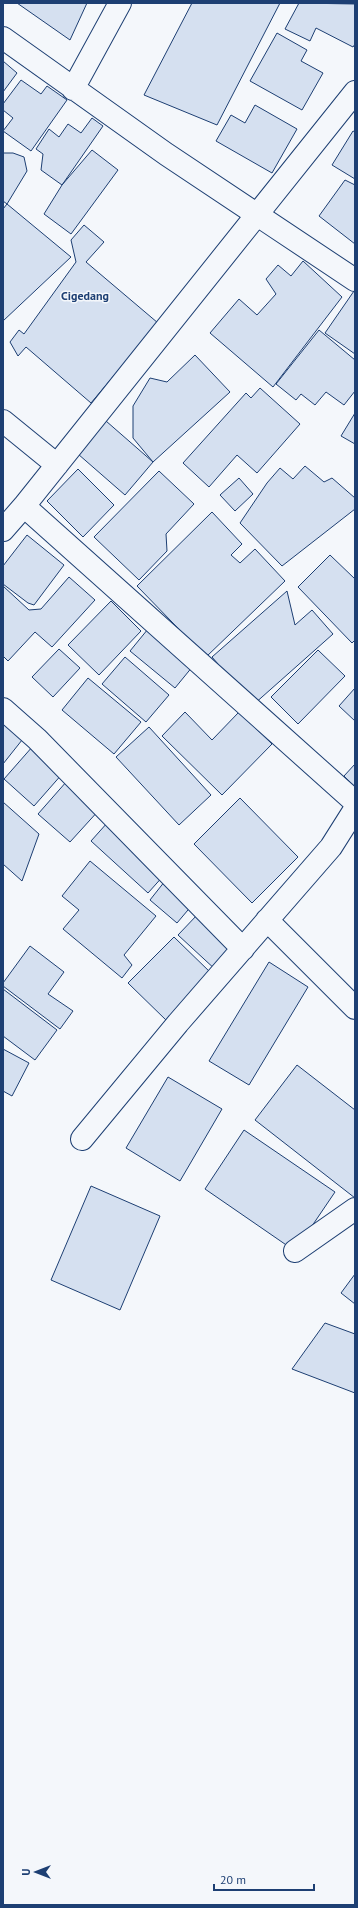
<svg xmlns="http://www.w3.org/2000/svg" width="358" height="1908" viewBox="0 0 358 1908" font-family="'PT Sans',sans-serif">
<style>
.building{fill:#d5e0f0;stroke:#1d3f73}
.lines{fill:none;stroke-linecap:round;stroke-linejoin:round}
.minor-casing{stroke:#1d3f73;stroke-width:24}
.minor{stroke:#f4f7fb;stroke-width:22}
.labels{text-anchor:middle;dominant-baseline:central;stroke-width:3;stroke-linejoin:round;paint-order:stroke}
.quarter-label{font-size:12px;font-weight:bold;fill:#1d3f73;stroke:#f4f7fb}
</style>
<rect width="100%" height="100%" fill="#f4f7fb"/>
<path class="building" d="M17,3H87L70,40Z
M192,3H280L217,125L144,95Z
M299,3L355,4V44L353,47L316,28L310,41L285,29Z
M277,33L307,50L301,61L323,73L302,110L250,81Z
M3,61L17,73L3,92Z
M21,80L41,94L47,86L67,100L31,151L3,131L13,118L3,110V104Z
M255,105L297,129L272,173L216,141L231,115L245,123Z
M92,118L103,126L62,185L41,170L43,154L36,149L49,129L59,137L68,124L81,133Z
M353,131L355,132V179L332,165Z
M92,150L118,170L71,234L44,214L62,185Z
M3,153H13L24,157L27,171L7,204L3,201Z
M345,180L355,185V244L319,216Z
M7,204L71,257L3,321V209Z
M84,225L104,242L86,262L158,323L91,403L26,347L18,356L10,342L19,330L24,334L76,262L71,240Z
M303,261L342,297L273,387L210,333L239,299L257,315L276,294L266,279L278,265L291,276Z
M354,291L355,292V354L325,333Z
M319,330L355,360V391L344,405L326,392L315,405L301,394L296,400L276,384Z
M195,355L230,392L153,462L133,438V406L150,378L167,382Z
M260,388L300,424L257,473L237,455L209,487L183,463L246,393L251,398Z
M355,413V444L341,436Z
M106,421L153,462L125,495L78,454Z
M305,466L324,482L332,478L355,498V509L282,566L240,523L267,483L280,468L293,479Z
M78,469L114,505L83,537L47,501Z
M159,471L194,504L166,534L167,551L139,580L94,537Z
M239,478L253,494L235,511L220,495Z
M212,512L242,544L231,555L240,563L255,549L285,581L206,657L137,586Z
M27,535L64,565L34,605L28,603L3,584V566Z
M330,555L355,579V640L352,643L298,587Z
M69,577L95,600L52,647L35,632L8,661L3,656V586L29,610L41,609Z
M287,591L295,625L312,610L333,634L253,705L212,657Z
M111,601L141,631L99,675L68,645Z
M148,629L193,666L175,688L130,651Z
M59,649L80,668L53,697L32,677Z
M318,650L345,676L298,724L271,697Z
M125,657L169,695L146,722L102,684Z
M88,678L141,722L114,754L62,710Z
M355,688V721L339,706Z
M185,712L212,740L239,712L272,744L222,795L162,736Z
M3,717L26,735L3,764Z
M149,727L211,795L179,825L116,757Z
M33,746L63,773L34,806L4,779Z
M355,764V787L344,776Z
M67,781L100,809L70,842L38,814Z
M240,798L298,857L252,903L194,844Z
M3,802L39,834L22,881L3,864Z
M108,822L165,874L148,893L91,841Z
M90,861L156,916L124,955L132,965L122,978L63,929L79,910L62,896Z
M165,881L193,904L177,923L150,900Z
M198,914L236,950L217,971L178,935Z
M174,937L212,974L167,1021L128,983Z
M30,946L64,972L48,994L73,1011L60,1029L3,986V983Z
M269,962L308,987L249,1085L209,1061Z
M3,989L57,1030L35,1060L3,1036Z
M3,1049L29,1063L12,1096L3,1091Z
M297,1065L355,1110V1198L255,1120Z
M168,1077L222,1109L180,1181L126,1148Z
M244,1130L335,1192L295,1251L205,1189Z
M91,1186L160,1216L120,1310L51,1280Z
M355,1274V1304L341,1293Z
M325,1323L355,1334V1393L292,1369Z"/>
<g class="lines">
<defs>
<path id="minor" d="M3,38L166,154L355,280
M73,89L120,3
M3,421L57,465
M24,506L355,802
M3,530L24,506L355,92
M3,709L37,739L243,949
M267,920L355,1008
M82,1139L178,1023L331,847L355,809
M295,1251L355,1209"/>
</defs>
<use href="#minor" class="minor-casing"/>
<use href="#minor" class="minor"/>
</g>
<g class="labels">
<g class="quarter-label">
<text x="85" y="295">Cigedang</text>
</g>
</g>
<rect width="358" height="1908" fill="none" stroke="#1d3f73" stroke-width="8"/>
<g transform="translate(36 1872) rotate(270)" stroke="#f4f7fb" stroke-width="3" paint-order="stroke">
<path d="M0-3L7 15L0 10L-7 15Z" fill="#1d3f73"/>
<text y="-6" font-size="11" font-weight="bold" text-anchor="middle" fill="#1d3f73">U</text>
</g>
<path d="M214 1884v6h100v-6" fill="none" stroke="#1d3f73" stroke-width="2"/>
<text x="220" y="1884" font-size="12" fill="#1d3f73" stroke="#f4f7fb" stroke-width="3" paint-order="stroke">20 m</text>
</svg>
